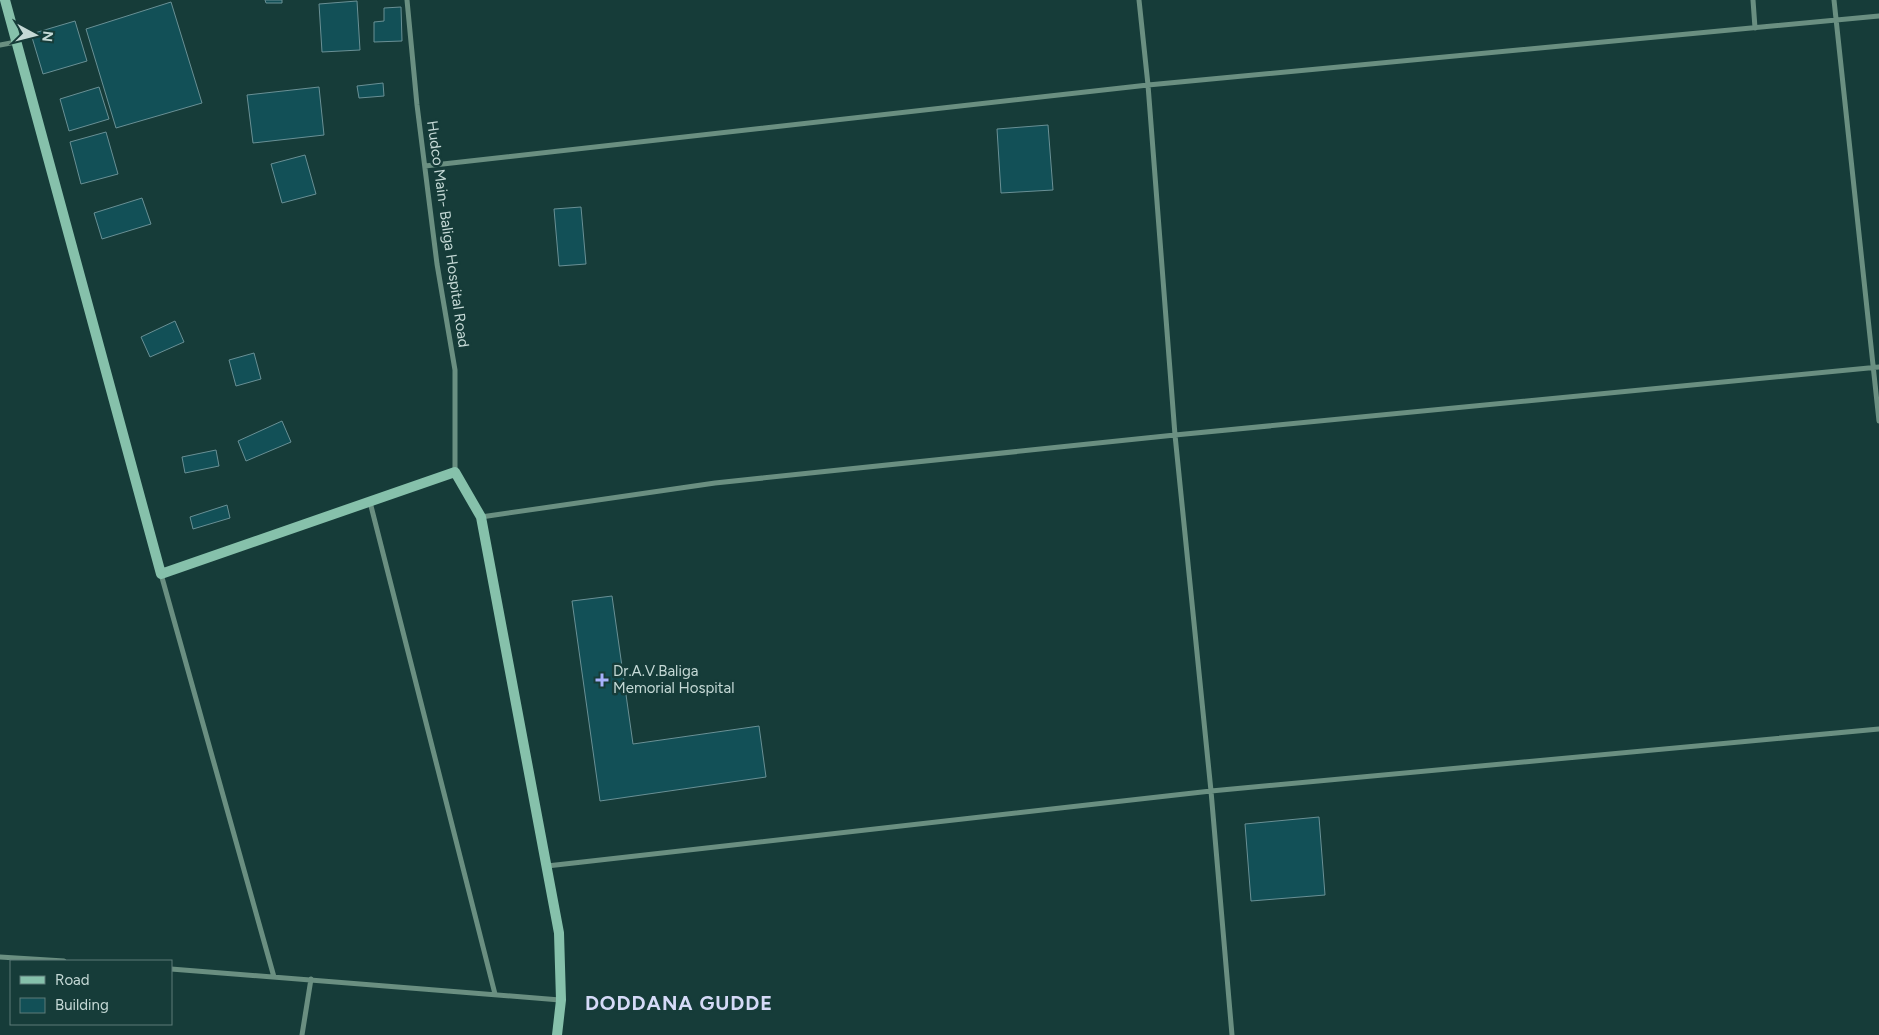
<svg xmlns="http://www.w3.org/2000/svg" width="1879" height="1035" viewBox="0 0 1879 1035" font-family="Figtree,sans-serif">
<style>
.building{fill:#125057;stroke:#699095}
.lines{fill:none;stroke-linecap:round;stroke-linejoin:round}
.street{stroke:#6a8f81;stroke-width:5}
.secondary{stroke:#86c1ab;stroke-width:10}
.poi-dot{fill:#a7b1fc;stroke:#163c39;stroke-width:2}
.labels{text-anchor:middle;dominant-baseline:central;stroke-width:5;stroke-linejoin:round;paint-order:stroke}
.street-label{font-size:15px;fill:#c5d9d6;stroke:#163c39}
.poi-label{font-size:15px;fill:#c5d9d6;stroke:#163c39;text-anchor:start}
.district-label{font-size:20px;font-weight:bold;letter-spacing:1px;fill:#d5daf7;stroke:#163c39}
</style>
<rect width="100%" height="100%" fill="#163c39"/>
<path class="building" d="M265,0H282V3H266Z
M357,1L360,50L322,52L319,4Z
M171,2L202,103L116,128L86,29Z
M401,7L402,41L374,42V22L384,21V8Z
M75,21L87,61L43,74L31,34Z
M383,83L384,96L359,98L357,86Z
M99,87L109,119L69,131L60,99Z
M319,87L324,135L253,143L247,95Z
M1048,125L1053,190L1001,193L997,129Z
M106,132L118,174L81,184L70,142Z
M305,155L316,194L282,203L271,164Z
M142,198L151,224L102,239L94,213Z
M581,207L586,264L559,266L554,209Z
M175,321L184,342L150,357L141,337Z
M254,353L261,379L236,386L229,360Z
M282,421L291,442L246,461L238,441Z
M216,450L219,466L185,473L182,457Z
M227,505L230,518L193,529L190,517Z
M612,596L633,744L759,726L766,777L600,801L572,601Z
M1319,817L1325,895L1251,901L1245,824Z"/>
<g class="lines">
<path class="street" d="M407,0L417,105L437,264L455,370V472
M1139,0L1148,85L1175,435L1211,791L1232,1035
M1753,0L1755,28
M1834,0L1879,421
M0,45L16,42
M425,166L1148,85L1879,16
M370,502L495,994
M481,517L715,483L1175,435L1879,367
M161,574L274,977
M547,866L1211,791L1879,729
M0,957L64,961
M171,969L560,1000
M302,1035L311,979"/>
<path class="secondary" d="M5,0L161,574L455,472L481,517L559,933L561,1000L557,1035"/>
</g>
<path class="poi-dot" d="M599.5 672.5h5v5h5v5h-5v5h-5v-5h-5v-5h5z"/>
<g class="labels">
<g class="street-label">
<text transform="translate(448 234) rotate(82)">Hudco Main- Baliga Hospital Road</text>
</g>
<g class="poi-label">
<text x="613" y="671">Dr.A.V.Baliga<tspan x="613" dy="17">Memorial Hospital</tspan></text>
</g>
<g class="district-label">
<text x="679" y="1003">DODDANA GUDDE</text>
</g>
</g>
<rect x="10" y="960" width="162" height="65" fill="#163c39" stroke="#5c7b78"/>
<rect x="20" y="976" width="25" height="8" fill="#86c1ab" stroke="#5c7b78"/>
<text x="55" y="985" font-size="15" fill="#c5d9d6">Road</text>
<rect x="20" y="998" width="25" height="15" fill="#125057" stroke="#5c7b78"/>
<text x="55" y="1010" font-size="15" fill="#c5d9d6">Building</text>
<g transform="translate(35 35) rotate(97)" stroke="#163c39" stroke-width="4" paint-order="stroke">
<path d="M0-4L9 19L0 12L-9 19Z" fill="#c5d9d6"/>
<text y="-8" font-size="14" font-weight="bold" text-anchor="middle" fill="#c5d9d6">N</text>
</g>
</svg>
